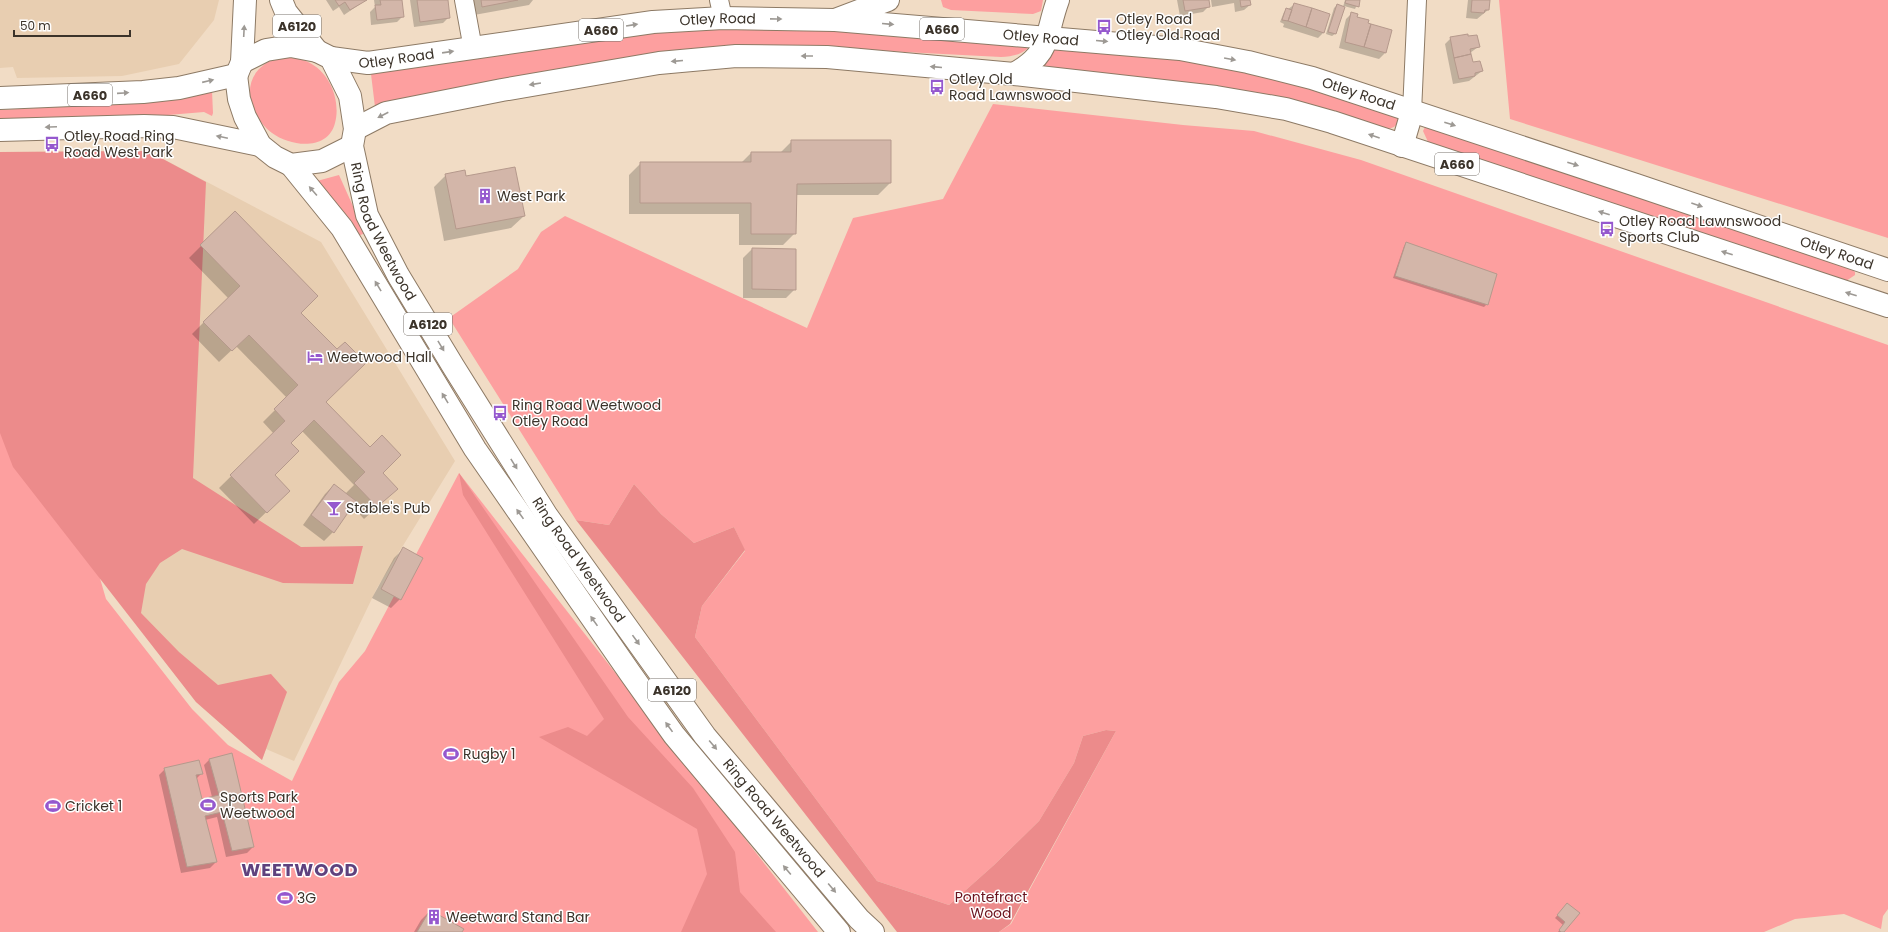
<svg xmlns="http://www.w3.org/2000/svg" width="1888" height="932" viewBox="0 0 1888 932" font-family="Poppins,sans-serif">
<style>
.built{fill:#e8ceb1}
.green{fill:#fd9f9f}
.forest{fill:#ec8b8b}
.shadow{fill:#0003}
.building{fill:#d3b6a9;stroke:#b5998c}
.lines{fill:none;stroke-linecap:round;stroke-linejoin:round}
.minor-casing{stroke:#8d7a65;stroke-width:20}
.tertiary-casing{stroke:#8d7a65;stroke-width:24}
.trunk-casing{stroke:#8d7a65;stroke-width:24}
.minor{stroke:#fff;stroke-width:18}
.tertiary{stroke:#fff;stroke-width:22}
.trunk{stroke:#fff;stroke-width:22}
.oneway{fill:#9d9994}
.labels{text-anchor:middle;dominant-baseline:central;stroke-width:3;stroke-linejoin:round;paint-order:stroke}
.shield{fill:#fff;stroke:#76706a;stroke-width:1}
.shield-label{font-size:13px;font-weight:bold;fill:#3b332a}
.poi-label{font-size:14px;fill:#3b332a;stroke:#fff;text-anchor:start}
.street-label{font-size:14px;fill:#3b332a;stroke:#fff}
.park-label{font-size:14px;fill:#6a131e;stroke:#fff}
.district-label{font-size:18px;font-weight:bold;letter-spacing:1px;fill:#5f427e;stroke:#fff}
</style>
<rect width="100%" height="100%" fill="#f1dcc5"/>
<path class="built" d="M0,0H219L214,20L179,64L122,76L17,78L13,67L0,68Z
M148,151L321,242L455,461L377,588L294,761L266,749L262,760L196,702L99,575L0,152Z"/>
<path class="green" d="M941,0H1043L1041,11L1033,14L951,10L943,7Z
M1499,0H1888V238L1510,119Z
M756,26L1031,44C1024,55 1013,56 1001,57L808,47L375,107L371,74L686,28Z
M1052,46L1181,58L1260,72L1399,117C1399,127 1391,129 1382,130L1040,69Z
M281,57C291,58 300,58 308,62C330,72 341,101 335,123C328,151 291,147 272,133C250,116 239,82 265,64C269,61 276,59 281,57Z
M212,91L213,113L212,116L204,112L156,116L0,123V110L169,101Z
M993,104L1183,125L1254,131L1361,160L1888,345V909L1883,916L1881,929L1844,914L1795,919L1764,932H999L1011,924L1116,731L1106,730L1083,736L1074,763L1039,821L994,865L949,905L877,881L695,637L702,606L745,551L734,527L694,543L661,514L634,484L609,525L576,520L449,318L518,269L541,232L565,216L807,328L853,218L943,199Z
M1429,126L1852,269L1855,272V275L1846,281L1429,144L1423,131L1425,127Z
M339,175L365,233L356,237L317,181Z
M0,432L99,575L106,599L192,709L228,745L292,781L339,682L365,651L459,473L818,932H0Z"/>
<path class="forest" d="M148,151L206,182L193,478L301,547L363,546L353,584L283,583L182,549L160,563L146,584L141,613L179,652L218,685L271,674L287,692L262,760L196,702L13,467L0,433V152Z
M459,473L628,717L693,788L735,852L740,892L776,932H681L707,874L697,829L539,737L568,727L587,736L604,719L463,495Z
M634,484L661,514L694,543L734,527L745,550L702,606L695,637L877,881L949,905L994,865L1039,821L1074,763L1083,736L1106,730L1116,731L1010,924L999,932H897L576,520L609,525Z"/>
<path class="shadow" d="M326,0H366L344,15L339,7L333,11Z
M374,0H401L403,16L397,22L371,25L370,12L375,7Z
M410,0H447L449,17L443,23L414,27Z
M471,0H533L529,5L474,15Z
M1177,0H1208L1209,6L1203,12L1180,16Z
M1211,0H1249L1250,5L1244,10L1235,12L1234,3L1212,7Z
M1345,0H1359L1355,9L1344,6L1335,34L1332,36L1326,34L1334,8L1337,5L1343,7Z
M1468,0H1489L1488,10L1477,19L1466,18Z
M1295,4L1324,32L1318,38L1283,27L1284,24L1280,22L1284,12Z
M1352,13L1367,24L1391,30L1385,53L1379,59L1339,48L1346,19Z
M1451,38L1478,47L1470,53L1472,63L1482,71L1469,81L1453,84L1445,44Z
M792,141L890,183L878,195H796L795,233L783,245H739V214H629V175L641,163H741L751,153H780Z
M446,175L465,177L524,216L511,228L444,241L434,187Z
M235,212L300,313L324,402L381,473L397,489L364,519L352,506L333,532L324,541L303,525L325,494L334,485L345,494L354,485L302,431L289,443L273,475L288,491L254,524L219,488L274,434L263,422L287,398L236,346L219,362L192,334L228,298L189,258Z
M1406,243L1487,304L1484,307L1393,278L1404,246Z
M752,249L795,289L786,298H743V258Z
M403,549L400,599L391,608L372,598L394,558Z
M209,760L253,847L247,853L226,857L217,817L205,820L216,862L210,868L181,873L159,775L165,769L202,773L196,779L201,800L212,797L204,765Z
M1565,907L1579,914L1563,932H1558L1563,925L1555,918Z
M430,911L461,932H414L421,920Z"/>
<path class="building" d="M335,0H367L350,10L345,2L339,6Z
M380,0H402L404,17L377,20L375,5H381Z
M417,0H448L450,18L420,22Z
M481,0H518L482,7Z
M1183,0H1209L1210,7L1185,11Z
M1240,0H1250L1251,5L1241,7Z
M1346,0H1360L1359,7L1345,3Z
M1472,0H1490L1489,10H1485L1484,13L1471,12Z
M1294,3L1312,8L1306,27L1288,21Z
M1337,4L1345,7L1336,34L1328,32Z
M1286,8L1292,10L1288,21L1282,20Z
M1312,8L1330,14L1324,33L1306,27Z
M1351,12L1358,14L1357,17L1369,20L1368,23L1371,24L1364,47L1345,42Z
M1371,24L1392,30L1386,53L1364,47Z
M1468,34V36L1477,35L1480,47L1470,49L1471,54L1454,58L1450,37Z
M1471,54L1473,62L1480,61L1483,71L1475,73V76L1459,79L1454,58Z
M791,140H891V183L797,184L796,234H751V203H640V162H751V152H791Z
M515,167L525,216L456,229L445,174L465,170L466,176Z
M235,211L318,296L301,313L337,349L345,342L366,363L326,402L370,447L382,435L401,455L383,473L398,489L377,507L354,483L365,472L314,420L291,443L299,451L275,475L290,491L267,513L230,475L285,421L274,409L298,385L249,335L232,351L203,322L240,286L200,245Z
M1406,242L1497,274L1488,305L1395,276Z
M752,248L796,249V290L752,289Z
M334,484L356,501L334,533L311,515Z
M403,547L423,558L401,600L381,589Z
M232,753L254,847L232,851L222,812L205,816L217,862L187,867L164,768L199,760L203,774L196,775L202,799L219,795L209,759Z
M1567,903L1580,913L1564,932H1561L1559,930L1565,922L1557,915Z
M430,910L464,929L462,932H417Z"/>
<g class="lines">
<defs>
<path id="minor" d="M464,0L473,49
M719,0L723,18
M1412,112L1417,0"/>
<path id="tertiary" d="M835,20L888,0
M1014,74C1052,53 1045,35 1058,0"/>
<g id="trunk">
<path d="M281,0L286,12L317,51"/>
<path id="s1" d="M331,58L368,63L653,22L723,18L835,20L1180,49L1248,62L1312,78L1636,185L1888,270"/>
<path id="s2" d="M242,62L266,50L291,46L317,51L331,58L350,96L355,129L352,146L367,215L398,275L453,366L547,516L705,736L859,919L873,932"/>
<path d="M237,74L242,62L245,0"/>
<path d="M236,75L239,99L245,117L260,145L275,157L291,165L322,161L352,146"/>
<path d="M0,98L143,92L179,88L236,75"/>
<path d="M355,129L386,113L502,90L659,63L736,56L827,57L1014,74L1216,97L1286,109L1332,122L1888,306"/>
<path d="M0,130L144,126L173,127L260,145"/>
<path d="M1402,146L1412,112"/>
<path d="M291,165L342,228L475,449L630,673L674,735L839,932"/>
</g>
</defs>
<use href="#minor" class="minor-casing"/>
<use href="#tertiary" class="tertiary-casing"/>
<use href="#trunk" class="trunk-casing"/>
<use href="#minor" class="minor"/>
<use href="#tertiary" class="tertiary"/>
<use href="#trunk" class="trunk"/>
</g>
<defs><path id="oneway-solid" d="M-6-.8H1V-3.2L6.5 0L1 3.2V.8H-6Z"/></defs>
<g class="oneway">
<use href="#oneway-solid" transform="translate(776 19) rotate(1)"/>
<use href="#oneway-solid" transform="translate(888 24) rotate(5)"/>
<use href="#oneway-solid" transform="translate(632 25) rotate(-9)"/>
<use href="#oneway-solid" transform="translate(244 31) rotate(-87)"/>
<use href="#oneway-solid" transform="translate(1102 41) rotate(5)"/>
<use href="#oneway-solid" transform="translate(448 52) rotate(-8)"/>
<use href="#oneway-solid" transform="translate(807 56) rotate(-180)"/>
<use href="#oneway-solid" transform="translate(1230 59) rotate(10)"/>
<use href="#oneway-solid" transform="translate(677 61) rotate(175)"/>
<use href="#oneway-solid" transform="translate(936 67) rotate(-175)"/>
<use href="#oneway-solid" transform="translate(208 81) rotate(-13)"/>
<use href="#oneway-solid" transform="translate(535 84) rotate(171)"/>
<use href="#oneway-solid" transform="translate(123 93) rotate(-4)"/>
<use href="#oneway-solid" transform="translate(383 115) rotate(153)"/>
<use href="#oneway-solid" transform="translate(1450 124) rotate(18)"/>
<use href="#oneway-solid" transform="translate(51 127) rotate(178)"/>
<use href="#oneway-solid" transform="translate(1374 136) rotate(-161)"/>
<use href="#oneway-solid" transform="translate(222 137) rotate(-168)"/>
<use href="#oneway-solid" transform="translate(1573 164) rotate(18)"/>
<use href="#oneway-solid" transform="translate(313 191) rotate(-131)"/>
<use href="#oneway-solid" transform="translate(1697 205) rotate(19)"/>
<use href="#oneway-solid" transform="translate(1604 213) rotate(-162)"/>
<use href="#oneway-solid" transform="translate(1727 253) rotate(-162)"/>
<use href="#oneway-solid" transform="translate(378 286) rotate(-121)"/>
<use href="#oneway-solid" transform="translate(1851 294) rotate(-162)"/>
<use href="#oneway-solid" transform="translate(441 346) rotate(59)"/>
<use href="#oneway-solid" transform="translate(445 398) rotate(-121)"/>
<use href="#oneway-solid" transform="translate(514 464) rotate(58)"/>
<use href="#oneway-solid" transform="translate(520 514) rotate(-125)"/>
<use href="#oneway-solid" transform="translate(594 621) rotate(-125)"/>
<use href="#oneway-solid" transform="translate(636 640) rotate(54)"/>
<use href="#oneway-solid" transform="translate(669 727) rotate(-126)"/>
<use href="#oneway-solid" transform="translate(713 745) rotate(50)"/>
<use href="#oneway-solid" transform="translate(787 870) rotate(-130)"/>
<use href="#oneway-solid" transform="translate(832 888) rotate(50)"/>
</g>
<defs>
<symbol id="bus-bare" viewBox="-9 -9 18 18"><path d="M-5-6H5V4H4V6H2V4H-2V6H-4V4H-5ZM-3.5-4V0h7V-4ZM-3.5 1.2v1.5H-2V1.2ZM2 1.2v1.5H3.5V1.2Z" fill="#9558ce" stroke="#fff" stroke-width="2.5" paint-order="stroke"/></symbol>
<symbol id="building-bare" viewBox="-9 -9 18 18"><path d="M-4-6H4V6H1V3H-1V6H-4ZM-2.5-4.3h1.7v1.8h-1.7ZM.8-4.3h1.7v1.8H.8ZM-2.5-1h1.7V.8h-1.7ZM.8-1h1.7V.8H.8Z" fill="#9558ce" stroke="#fff" stroke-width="2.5" paint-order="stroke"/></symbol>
<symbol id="hotel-bare" viewBox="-9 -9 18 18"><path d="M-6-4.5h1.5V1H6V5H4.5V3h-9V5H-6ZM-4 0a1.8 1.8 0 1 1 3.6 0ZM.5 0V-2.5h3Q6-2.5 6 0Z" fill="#9558ce" stroke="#fff" stroke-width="2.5" paint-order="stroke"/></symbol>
<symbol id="bar-bare" viewBox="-9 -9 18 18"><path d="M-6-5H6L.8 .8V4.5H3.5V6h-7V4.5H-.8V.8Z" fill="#9558ce" stroke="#fff" stroke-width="2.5" paint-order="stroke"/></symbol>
<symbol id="stadium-bare" viewBox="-9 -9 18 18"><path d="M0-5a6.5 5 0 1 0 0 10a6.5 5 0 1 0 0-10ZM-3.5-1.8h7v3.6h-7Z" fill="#9558ce" stroke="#fff" stroke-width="2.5" paint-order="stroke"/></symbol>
</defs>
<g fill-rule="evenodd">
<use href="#bus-bare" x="1093" y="16" width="22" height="22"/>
<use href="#bus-bare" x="926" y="76" width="22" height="22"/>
<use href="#bus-bare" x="41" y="133" width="22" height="22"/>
<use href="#building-bare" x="474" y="185" width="22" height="22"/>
<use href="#bus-bare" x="1596" y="218" width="22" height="22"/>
<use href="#hotel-bare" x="304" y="346" width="22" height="22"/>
<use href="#bus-bare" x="489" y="402" width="22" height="22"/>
<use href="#bar-bare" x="323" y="497" width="22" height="22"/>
<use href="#stadium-bare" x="440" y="743" width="22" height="22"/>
<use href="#stadium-bare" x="197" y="794" width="22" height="22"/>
<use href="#stadium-bare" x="42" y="795" width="22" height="22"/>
<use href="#stadium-bare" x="274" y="887" width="22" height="22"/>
<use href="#building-bare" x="423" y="906" width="22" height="22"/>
</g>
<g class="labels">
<g class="shield">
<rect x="273" y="15" width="48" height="22" rx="3"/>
<rect x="920" y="18" width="44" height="22" rx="3"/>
<rect x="579" y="19" width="44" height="22" rx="3"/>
<rect x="68" y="84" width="44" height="22" rx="3"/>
<rect x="1435" y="153" width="44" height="22" rx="3"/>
<rect x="404" y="313" width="48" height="22" rx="3"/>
<rect x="648" y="679" width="48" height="22" rx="3"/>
</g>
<g class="shield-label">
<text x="297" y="26">A6120</text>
<text x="942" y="29">A660</text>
<text x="601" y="30">A660</text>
<text x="90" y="95">A660</text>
<text x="1457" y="164">A660</text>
<text x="428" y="324">A6120</text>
<text x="672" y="690">A6120</text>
</g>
<g class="poi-label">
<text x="1116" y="19">Otley Road<tspan x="1116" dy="16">Otley Old Road</tspan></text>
<text x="949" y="79">Otley Old<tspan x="949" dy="16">Road Lawnswood</tspan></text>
<text x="64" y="136">Otley Road Ring<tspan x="64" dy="16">Road West Park</tspan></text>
<text x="497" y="196">West Park</text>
<text x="1619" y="221">Otley Road Lawnswood<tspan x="1619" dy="16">Sports Club</tspan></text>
<text x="327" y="357">Weetwood Hall</text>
<text x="512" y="405">Ring Road Weetwood<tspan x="512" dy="16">Otley Road</tspan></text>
<text x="346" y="508">Stable's Pub</text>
<text x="463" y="754">Rugby 1</text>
<text x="220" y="797">Sports Park<tspan x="220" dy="16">Weetwood</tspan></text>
<text x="65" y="806">Cricket 1</text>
<text x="297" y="898">3G</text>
<text x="446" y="917">Weetward Stand Bar</text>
</g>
<g class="street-label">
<text stroke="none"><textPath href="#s1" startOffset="390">Otley Road</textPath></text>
<text stroke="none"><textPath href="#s1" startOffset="714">Otley Road</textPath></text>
<text stroke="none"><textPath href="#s1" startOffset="66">Otley Road</textPath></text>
<text stroke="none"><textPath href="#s1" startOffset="1038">Otley Road</textPath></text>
<text stroke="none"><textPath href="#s2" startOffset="279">Ring Road Weetwood</textPath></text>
<text stroke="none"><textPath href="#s1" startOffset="1542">Otley Road</textPath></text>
<text stroke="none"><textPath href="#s2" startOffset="663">Ring Road Weetwood</textPath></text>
<text stroke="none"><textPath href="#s2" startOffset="987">Ring Road Weetwood</textPath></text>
</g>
<g class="park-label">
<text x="991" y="897">Pontefract<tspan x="991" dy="16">Wood</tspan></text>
</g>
<g class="district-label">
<text x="300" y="869">WEETWOOD</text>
</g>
</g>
<path d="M14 30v6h116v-6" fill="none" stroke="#3b332a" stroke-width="2"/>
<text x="20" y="30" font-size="12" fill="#3b332a" stroke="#ffffff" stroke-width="3" paint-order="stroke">50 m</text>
</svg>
